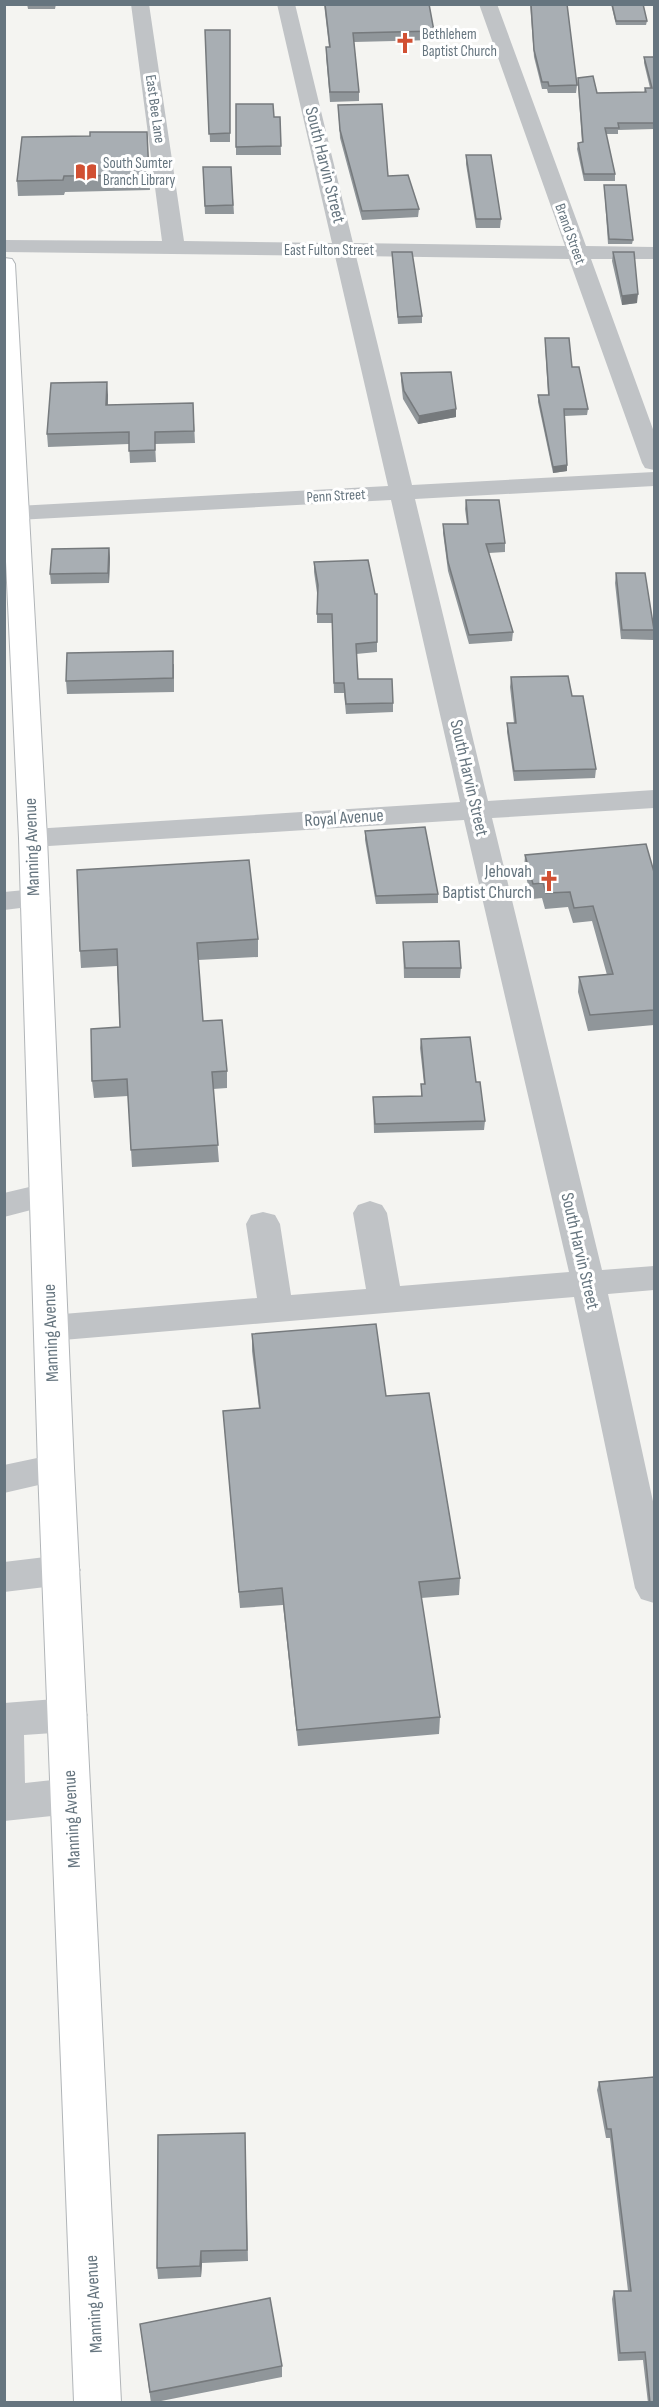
<svg xmlns="http://www.w3.org/2000/svg" width="659" height="2407" viewBox="0 0 659 2407" font-family="'Sofia Sans Condensed',sans-serif">
<style>
.lines{fill:none;stroke-linecap:round;stroke-linejoin:round}
.major-casing{stroke:#b1b5b8;stroke-width:2}
.minor{fill:#c0c3c6;fill-rule:evenodd}
.major{fill:#fff;fill-rule:evenodd}
.wall{fill:#90969a}
.shaded-wall{fill:#767a7d}
.building{fill:#a8aeb3;stroke:#767a7d;stroke-width:1.5}
.labels{text-anchor:middle;dominant-baseline:central;stroke-width:6;stroke-linejoin:round;paint-order:stroke}
.far-poi-label{font-size:15px;fill:#66757f;stroke:#fff;text-anchor:start}
.far-street-label{font-size:15px;fill:#66757f;stroke:#fff}
.street-label{font-size:18px;fill:#66757f;stroke:#fff}
.poi-label{font-size:18px;fill:#66757f;stroke:#fff;text-anchor:end}
</style>
<rect width="100%" height="100%" fill="#f4f4f1"/>
<g class="lines">
<defs>
<path id="major" d="M4,258L12,259L15,264L47,838L74,1468L121,2402H74L38,1468L19,838L4,519Z"/>
</defs>
<use href="#major" class="major-casing"/>
<path class="minor" d="M131,4H149L184,241L332,243L277,4H295L353,243L565,246L479,4H497L586,246L654,247V259H591L654,432V470L645,468L642,463L569,259L356,256L412,485L654,472V486L415,499L488,801L654,790V808L492,818L602,1270L654,1266V1290L608,1294L654,1506V1603L641,1599L635,1588L574,1297L51,1341L39,1337L34,1328L39,1319L51,1315L257,1298L246,1224L251,1215L263,1212L275,1215L280,1224L291,1295L366,1289L353,1213L358,1205L370,1201L382,1205L387,1213L400,1286L569,1272L464,820L33,847L23,844L19,838L23,832L33,829L460,802L391,500L17,520L8,518L5,513L8,508L17,506L388,486L335,256L4,252V240L162,241Z
M35,889L45,891L50,898L45,905L4,910V892Z
M46,1183L58,1187L62,1195L58,1203L4,1217V1193Z
M56,1454L69,1458L74,1468L69,1478L4,1493V1465Z
M62,1555L75,1559L81,1570L75,1581L62,1585L4,1592V1562Z
M68,1698L82,1703L88,1715L82,1727L68,1732L24,1735L25,1783L71,1778L85,1784L91,1796L85,1808L71,1814L4,1821V1703Z"/>
<use href="#major" class="major"/>
</g>
<path class="wall" d="M27,4H56L55,9H28Z
M324,4H429L434,31V40L354,42L359,92V101L330,102L326,56V47H329Z
M530,4H567L577,85L576,93H548L547,89H542L534,57Z
M611,4H643L647,21L646,25H616Z
M205,30H230V142H210Z
M644,57H654V129L618,130V134H606L615,174V181H584L577,149L578,143H582L578,85V78L597,93L644,92L645,88H650L644,63Z
M236,104L274,117H280L281,155H236Z
M338,105L388,176L419,209L418,217L362,220L340,138Z
M147,132L150,190L65,192L64,195L18,196L17,181L90,136Z
M466,155L501,219L500,228H476L466,164Z
M203,167H231L234,214H205Z
M604,185L633,240L632,244H608Z
M392,252L422,316V323L398,324Z
M613,252L637,303L622,305L612,261Z
M545,338L572,367L588,409L587,415L565,416L567,471L553,473L538,402V395H548L545,344Z
M401,373L456,417L418,424L403,399L401,381Z
M108,395V405L193,403L195,443L155,444L156,462L130,463L129,444L48,447L47,434Z
M466,500L505,543V552L489,553L513,632L512,641L469,644L448,571L443,533V524H467L465,509Z
M109,548L110,558L109,583L51,584L50,574Z
M314,562L375,594H377V652L356,654L358,679L393,703V712L346,714L344,693H334L332,623H317V593L314,572Z
M616,573L654,630L653,640L621,639L615,583Z
M174,664V692L67,694L66,681Z
M511,677L572,696L596,769L595,778L514,781L507,732V723H514L510,687Z
M365,831L438,894V903L376,904L365,840Z
M525,855L654,872V1025L588,1031L578,992L579,977L607,975L592,921L573,923L568,907L545,909L542,898L532,899L524,870Z
M258,939V957L198,960L203,1021L227,1071V1088L213,1089L219,1162L132,1167L128,1096L94,1098L92,1081L120,1027L117,966L81,968L80,951Z
M403,942L461,968L460,978H404Z
M421,1039L476,1082L485,1121L484,1130L374,1133L373,1097L421,1096V1084H424L420,1048Z
M252,1334L386,1396L460,1578L459,1595L421,1598L440,1717L439,1734L298,1746L283,1605L240,1608L223,1411L259,1408L252,1351Z
M654,2077V2403H648L643,2360L618,2361L612,2299L614,2291H628L610,2138H606L597,2090L599,2082Z
M245,2133L248,2261L202,2263L201,2277L158,2279L157,2268Z
M140,2324L282,2366V2377L151,2403Z"/>
<path class="shaded-wall" d="M638,294L637,303L622,305V296Z
M107,382L108,395L107,418L106,405Z
M456,409V417L418,424L419,416Z
M567,465V471L553,473V467Z
M109,548L110,558L109,583L108,573Z
M201,2251L202,2263L201,2277L200,2266Z"/>
<path class="building" d="M325,4H429L434,31L353,33L359,92H330L326,47H330Z
M531,4H567L577,85L549,86L548,82H542L534,50Z
M612,4H643L647,21H616Z
M205,30H230V133L209,134Z
M644,57H654V123H618L619,128H605L615,174H584L578,143L583,142L578,78L593,76L597,93L646,92L645,88H652Z
M236,104H273L274,117H280L281,146L236,147Z
M382,104L388,176L408,175L419,209L362,211L340,130L338,105Z
M90,132H147L149,175L64,176L63,180L17,181L22,137L90,136Z
M466,155H491L501,219H476Z
M203,167H231L233,205L205,206Z
M604,185H626L633,240L609,239Z
M392,252H412L422,316L398,317Z
M613,252H634L638,294L622,296Z
M545,338H569L572,367H579L588,409H564L567,465L553,467L538,395H549Z
M451,372L456,409L419,416L404,391L401,373Z
M107,382L106,405L193,403L194,431L155,432V450L129,451V432L47,434L51,383Z
M466,500H499L505,543L486,544L513,632L469,635L448,562L443,524H468Z
M109,548L108,573L50,574L52,549Z
M368,560L375,594H377V642L356,644L358,679H392L393,703L346,704L344,683H334L332,614H317L318,585L314,562Z
M616,573H645L654,630H622Z
M173,651V678L66,681L67,653Z
M568,676L572,696H583L596,769L514,771L507,723H516L511,677Z
M425,827L438,894L376,896L365,831Z
M646,844L654,872V1010L590,1015L579,977L613,974L593,906L574,908L570,892L546,893L543,883L533,884L525,855Z
M249,860L258,939L197,943L203,1021L222,1020L227,1071L212,1072L218,1145L131,1150L127,1079L92,1081L91,1029L120,1027L117,949L80,951L77,870Z
M459,941L461,968H405L403,942Z
M470,1037L476,1082H480L485,1121L375,1124L373,1097L422,1096L421,1084H425L421,1039Z
M376,1324L386,1396L429,1393L460,1578L419,1582L440,1717L297,1730L282,1588L239,1592L223,1411L260,1408L252,1334Z
M654,2077V2403H650L645,2352L620,2353L614,2291H631L611,2129H607L599,2082Z
M245,2133L247,2250L201,2251L200,2266L157,2268L158,2135Z
M270,2298L282,2366L150,2392L140,2324Z"/>
<defs>
<symbol id="church-bare" viewBox="-9 -9 18 18"><path d="M-1.2-6h2.4v3.5h3.3v2.4h-3.3V6h-2.4V-.1h-3.3v-2.4h3.3Z" fill="#d15033" stroke="#fff" stroke-width="2.5" paint-order="stroke"/></symbol>
<symbol id="library-bare" viewBox="-9 -9 18 18"><path d="M-6-4Q-3-5.5-.7-3.5V5Q-3 3-6 4ZM6-4Q3-5.5 .7-3.5V5Q3 3 6 4Z" fill="#d15033" stroke="#fff" stroke-width="2.5" paint-order="stroke"/></symbol>
</defs>
<g fill-rule="evenodd">
<use href="#church-bare" x="390" y="28" width="30" height="30"/>
<use href="#library-bare" x="71" y="157" width="30" height="30"/>
<use href="#church-bare" x="534" y="866" width="30" height="30"/>
</g>
<g class="labels">
<g class="far-poi-label">
<text x="422" y="34">Bethlehem<tspan x="422" dy="17">Baptist Church</tspan></text>
<text x="103" y="163">South Sumter<tspan x="103" dy="17">Branch Library</tspan></text>
</g>
<g class="far-street-label">
<text transform="translate(155 109) rotate(82)">East Bee Lane</text>
<text transform="translate(570 234) rotate(70)">Brand Street</text>
<text x="329" y="250">East Fulton Street</text>
<text transform="translate(336 496) rotate(-3)">Penn Street</text>
</g>
<g class="street-label">
<text transform="translate(325 165) rotate(76)">South Harvin Street</text>
<text transform="translate(469 778) rotate(77)">South Harvin Street</text>
<text transform="translate(344 818) rotate(-4)">Royal Avenue</text>
<text transform="translate(32 847) rotate(-92)">Manning Avenue</text>
<text transform="translate(580 1251) rotate(77)">South Harvin Street</text>
<text transform="translate(51 1333) rotate(-92)">Manning Avenue</text>
<text transform="translate(72 1819) rotate(-93)">Manning Avenue</text>
<text transform="translate(94 2304) rotate(-93)">Manning Avenue</text>
</g>
<g class="poi-label">
<text x="532" y="871">Jehovah<tspan x="532" dy="21">Baptist Church</tspan></text>
</g>
</g>
<rect width="659" height="2407" fill="none" stroke="#66757f" stroke-width="12"/>
</svg>
